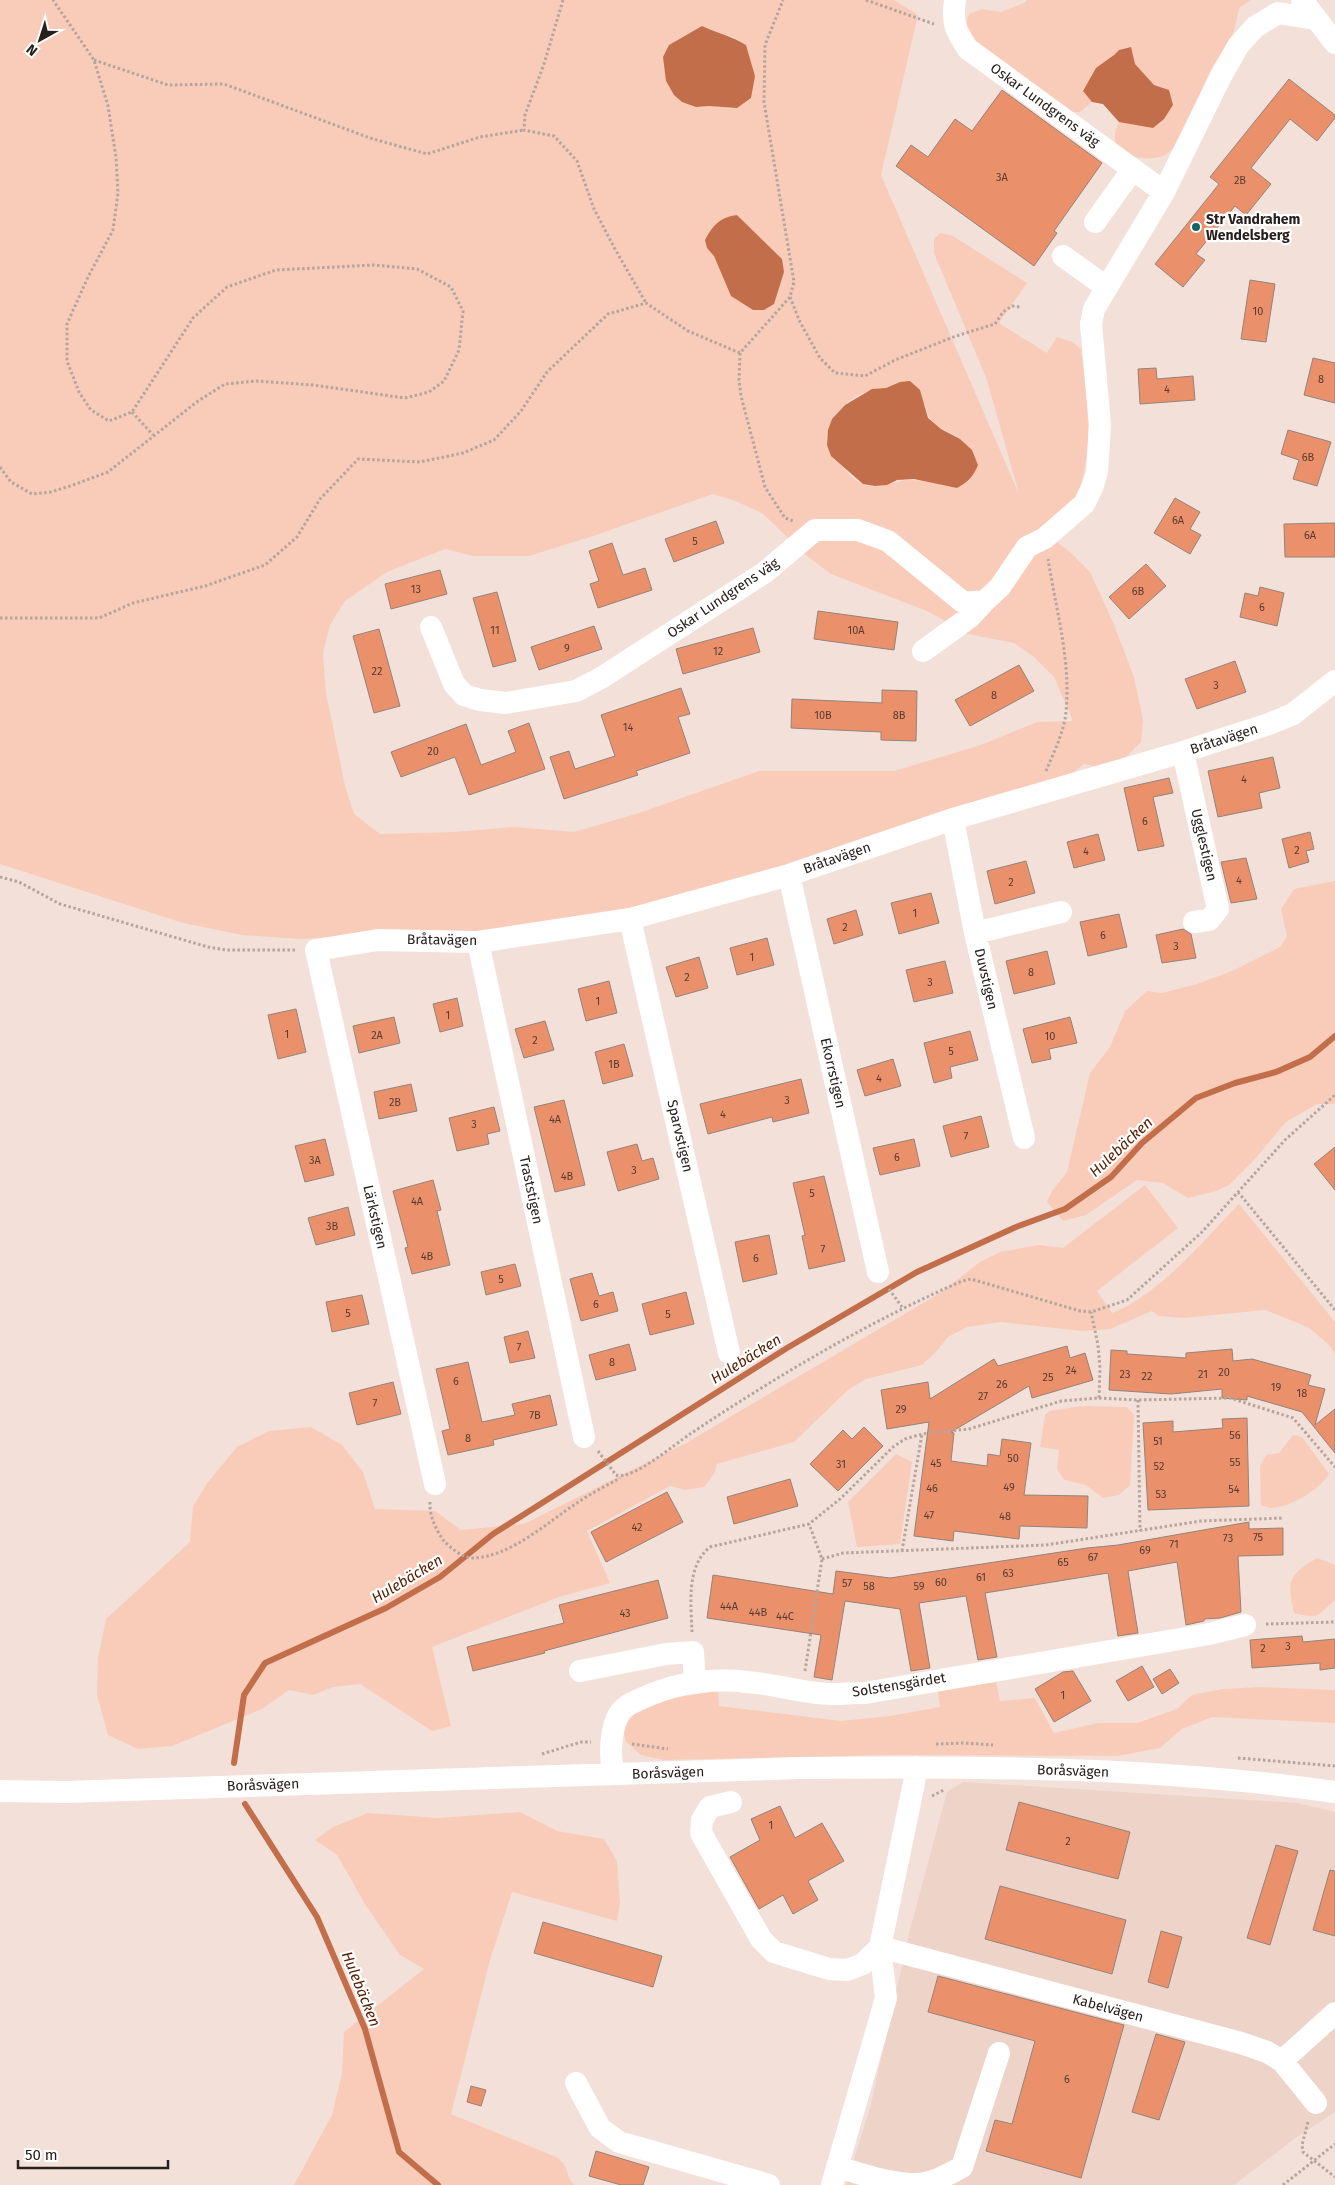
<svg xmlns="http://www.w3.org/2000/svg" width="1335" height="2185" viewBox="0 0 1335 2185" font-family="'Fira Sans',sans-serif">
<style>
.built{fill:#edd3c8}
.green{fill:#f8ccb9;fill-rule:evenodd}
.water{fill:#c36e4a}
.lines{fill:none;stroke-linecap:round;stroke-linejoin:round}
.stream{stroke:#c36e4a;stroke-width:6}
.building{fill:#ea916c;stroke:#93837c}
.path{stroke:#b4a59f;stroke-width:3;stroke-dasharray:2.5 2.5;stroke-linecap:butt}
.minor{stroke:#fff;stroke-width:22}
.poi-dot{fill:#136362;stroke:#fff;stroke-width:2}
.labels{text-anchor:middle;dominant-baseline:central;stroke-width:4.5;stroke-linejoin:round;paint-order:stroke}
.number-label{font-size:11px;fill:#583c31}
.street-label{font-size:14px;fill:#27201d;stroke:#fff}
.poi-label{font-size:14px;font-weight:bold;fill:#27201d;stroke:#fff;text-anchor:start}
.water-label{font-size:15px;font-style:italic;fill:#592105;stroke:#fff}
</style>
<rect width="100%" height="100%" fill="#f3e0d9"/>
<path class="built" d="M963,1782L1297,1803L1335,1812V2112L1298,2136L1234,2185H846L870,2108L910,1930L947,1792Z"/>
<path class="green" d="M0,0H894L918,15L881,175L1019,494L987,380L934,253V239L940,233L953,236L1027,283L999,323L1047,353L1057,337L1072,342L1081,349C1086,394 1095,445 1079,490C1073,506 1054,522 1040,530L1069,551L1090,572L1113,622L1134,677L1143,720L1141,742L1123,760L1105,768L1084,764L1064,779L839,853L631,908L488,934L352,936L300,939L242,935L183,923L0,864ZM702,27L733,37L746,45L755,76L737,108L709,106L696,107L669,45ZM737,215L782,259L774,304L721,271L714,255ZM886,388L925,405C931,430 943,426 960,439C969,446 974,455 978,465L957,488C942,485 925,480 910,480C895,480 880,490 865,485C849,480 837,457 827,445C828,412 854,390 886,388ZM713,494L733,500L762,513L807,556L831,574L927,611L968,634L1014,643L1034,657L1054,677L1073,721L1037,722L981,745L894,771H759L639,813L574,832L514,827L455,832L380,834L354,814L345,786L326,693L323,653L330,625L345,601L387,572L445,549L473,556H529L593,536Z
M1027,0H1251L1240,7C1237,15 1236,24 1233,33C1228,46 1218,57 1211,69C1200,91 1186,139 1168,153C1155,163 1120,159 1115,140C1114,134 1117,127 1119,122L1103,104L1092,102L1080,112H1067L971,40C967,30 965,25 969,14L982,9L1001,12L1024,3Z
M1335,881V1104H1317L1286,1122L1255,1159L1229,1185L1216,1191L1188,1198L1163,1183L1137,1180L1086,1215L1063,1221L1047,1202L1052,1191L1067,1172L1090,1073L1110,1047L1125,1011L1147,991L1162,993L1197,984L1232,971L1280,947L1287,936L1281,909L1294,889Z
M1145,1185L1178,1228L1097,1291L1112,1313C1159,1295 1204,1240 1239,1204L1335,1322V1353L1328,1344L1308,1327L1265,1310L1183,1318L1159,1316L1152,1311L1110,1329L1082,1331L1001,1322L967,1327L948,1337L936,1352L922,1365L866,1379L848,1390L794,1442L717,1464L714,1474L704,1487L685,1490L670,1486L587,1531L610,1583L559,1597L432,1647L451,1726L432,1731L360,1684L333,1687L313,1695L289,1690L262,1709L172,1746L138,1749L108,1735L97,1695L98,1658L106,1619L190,1542L193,1506L208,1482L237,1447L269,1431L311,1427L342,1445L363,1472L375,1509L435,1511L461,1530L524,1524L686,1443L940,1293L980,1262L1000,1252L1038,1245L1063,1248Z
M1081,1406L1127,1407L1134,1415L1130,1485L1119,1495L1103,1498L1086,1485L1064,1480L1057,1469L1059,1450L1040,1447L1045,1415L1050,1411Z
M1293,1435L1302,1437L1329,1474C1320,1489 1291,1507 1272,1508C1269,1508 1264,1506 1261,1505L1260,1466L1266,1455L1279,1453Z
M896,1454L912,1462L900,1544L857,1547L848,1502Z
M1317,1558L1335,1565V1600C1317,1616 1320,1619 1294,1613C1287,1581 1288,1575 1317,1558Z
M996,1682L1000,1701L1035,1698L1054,1733L1098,1723H1137L1177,1709L1192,1695L1223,1689L1259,1687L1335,1690V1723L1212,1717L1182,1729L1160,1748L1117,1756L885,1755L664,1760L641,1755L626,1742L623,1730L636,1710L673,1698L718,1691L719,1706L841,1721L890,1716L940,1707L938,1691Z
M520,1812L557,1831L604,1839L617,1861L620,1903L617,1921L512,1892L490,1960L451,2114L556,2157C571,2166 564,2176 575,2185H294L332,2115L342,2074L344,2032L424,1969L400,1955L365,1904L337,1855L315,1840L333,1827L368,1813L438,1818Z"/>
<path class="water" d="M702,26C717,33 732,36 746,45L755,76L751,98L737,108L709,106L696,107L682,102L674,95L666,81L663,57L669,45Z
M1131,47L1135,64L1154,85L1169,90L1173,105L1164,119L1153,128L1119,122L1103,104L1092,102L1083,91L1096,68L1114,55L1119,50Z
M737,215L782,259L784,272L774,304L764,310H753L731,296L714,256L707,248L705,240C712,226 720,217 737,215Z
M910,381L920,390L928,418L941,429L960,439L972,450L978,465C973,477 968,482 957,488L914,479L897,480L887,485L875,486L863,484L831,456L827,445L828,430L832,419L845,405L872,389L886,388L900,382Z"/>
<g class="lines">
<path class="stream" d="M234,1763L244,1695L265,1663L386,1608L440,1577L493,1534L787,1348L917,1272L1016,1227L1065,1209L1111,1177L1142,1143L1196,1098L1235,1083L1276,1072L1310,1057L1335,1036
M245,1804L317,1917L365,2029L399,2152L438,2185"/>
</g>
<path class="building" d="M1289,79L1335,115V118L1317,141L1290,119L1251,168L1271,184L1246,215L1235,206L1196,254L1205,260L1183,287L1155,264L1219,184L1210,177Z
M1002,90L1102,163L1054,231L1057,233L1034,266L896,166L911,145L928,157L955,119L972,131Z
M1250,280L1275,284L1266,342L1241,339Z
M1313,358L1335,363V403L1304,395Z
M1156,368L1157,379L1193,376L1195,400L1140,404L1138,369Z
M1288,430L1331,442L1317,486L1293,479L1299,460L1281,454Z
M1175,498L1200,512L1190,529L1201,535L1190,554L1154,533Z
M716,521L724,543L674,562L665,539Z
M1335,523V557H1285L1284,524Z
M612,543L623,575L645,568L652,590L598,608L590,584L599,581L589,551Z
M1146,564L1166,586L1129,619L1109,597Z
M440,570L447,594L391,609L385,584Z
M1260,587L1284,593L1277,626L1240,617L1245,593L1258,596Z
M497,592L516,661L493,667L473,598Z
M818,611L898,622L894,650L814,639Z
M594,626L602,649L539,670L531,647Z
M753,628L760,652L683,674L676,649Z
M379,629L400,706L374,713L353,636Z
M1235,661L1246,692L1197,709L1185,679Z
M1019,665L1034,691L970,726L955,700Z
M681,688L690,714L678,717L690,753L636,771L638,775L564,799L550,757L569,751L575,769L615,756L601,715Z
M882,690L917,691L916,741L881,740V732L791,728L792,699L882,703Z
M529,723L545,769L469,795L455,757L401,777L391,752L466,724L481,765L516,752L508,731Z
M1273,757L1280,788L1259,793L1262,808L1218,817L1208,771Z
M1169,778L1173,793L1153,797L1164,846L1138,851L1124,788Z
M1310,832L1314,849L1306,851L1309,862L1289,868L1282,839Z
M1098,834L1105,860L1074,868L1067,842Z
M1246,858L1257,899L1231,903L1221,862Z
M1026,861L1035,893L995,904L987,871Z
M931,893L939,923L899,934L891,903Z
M856,910L863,935L834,944L827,919Z
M1119,914L1127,947L1088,956L1080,922Z
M1183,929L1191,934L1196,958L1162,963L1156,935Z
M767,938L774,965L737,975L730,948Z
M1047,951L1055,984L1014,994L1006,961Z
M699,957L708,988L676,997L666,967Z
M945,961L953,993L914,1002L906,970Z
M609,981L617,1013L586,1021L578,989Z
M457,998L463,1026L440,1032L433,1004Z
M296,1009L306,1052L278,1059L268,1015Z
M394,1017L400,1043L359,1053L353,1026Z
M1070,1017L1077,1043L1049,1049L1051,1059L1032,1063L1023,1029Z
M545,1021L554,1050L524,1058L515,1029Z
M970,1031L978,1060L950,1067L952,1078L934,1083L924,1043Z
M624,1044L633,1076L603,1084L595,1052Z
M893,1059L901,1086L865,1096L857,1070Z
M801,1079L809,1113L773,1122L772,1117L708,1134L700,1104Z
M411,1084L417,1111L379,1119L374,1092Z
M564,1100L585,1185L555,1192L534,1107Z
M494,1107L500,1131L487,1134L489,1144L457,1151L449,1118Z
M981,1116L989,1147L951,1157L943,1126Z
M325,1139L334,1175L305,1182L295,1146Z
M914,1139L920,1166L880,1175L873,1148Z
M637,1144L642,1161L653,1158L659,1179L618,1191L607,1152Z
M1335,1147V1190L1314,1164Z
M824,1176L845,1261L809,1269L802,1236L805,1235L793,1183Z
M433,1180L441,1210L437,1211L450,1265L412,1274L405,1248L408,1247L393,1191Z
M348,1207L355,1235L316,1245L308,1218Z
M769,1235L777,1274L743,1282L735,1242Z
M515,1264L521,1286L486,1295L481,1272Z
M592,1273L599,1296L613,1292L618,1311L581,1321L570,1279Z
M686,1292L694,1324L650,1335L642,1304Z
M362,1295L369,1324L332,1332L326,1302Z
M528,1331L535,1358L510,1363L504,1337Z
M629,1344L636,1370L596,1380L589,1355Z
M1067,1346L1070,1358L1085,1353L1093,1380L1032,1398L1029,1386L951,1432L954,1433L951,1461L987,1466L988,1454L1000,1456L1002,1439L1031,1443L1024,1495L1088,1496L1087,1528L1020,1526L1019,1539L954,1531L953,1541L914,1536L929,1422L887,1429L881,1390L928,1382L930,1399L994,1359L998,1366Z
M1232,1349L1233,1361L1252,1359L1311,1375L1308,1385L1325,1389L1315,1425L1335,1409V1453L1302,1412L1247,1396V1400L1222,1398V1389L1171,1394L1109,1390L1111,1350L1127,1351V1354L1186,1358V1353Z
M468,1362L482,1422L515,1415L512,1404L550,1395L557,1425L493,1440L494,1445L448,1455L442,1431L450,1429L436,1369Z
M393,1382L401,1414L357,1425L349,1393Z
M1247,1418L1249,1506L1148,1510L1143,1423L1173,1421V1432L1223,1428L1222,1419Z
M864,1427L883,1446L838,1491L810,1464L843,1430L852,1439Z
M790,1479L798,1506L734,1524L727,1497Z
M667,1492L683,1522L606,1562L591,1532Z
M1249,1522V1529L1283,1528V1555L1238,1556L1241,1612L1220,1618L1204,1619V1621L1186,1625L1177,1562L1128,1571L1138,1633L1118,1636L1108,1573L985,1593L997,1657L978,1660L966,1596L919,1603L930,1668L911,1671L900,1609L845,1601L832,1680L814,1677L821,1635L707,1618L713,1575L833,1594L836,1571L890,1578L1087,1548L1118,1545Z
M658,1580L668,1618L544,1651L545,1653L473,1671L467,1647L564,1623L559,1605Z
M1302,1636L1303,1642L1335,1639V1668L1320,1670V1663L1252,1668L1250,1640Z
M1142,1666L1154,1687L1128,1701L1116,1681Z
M1170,1669L1179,1683L1162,1694L1153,1679Z
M1073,1671L1091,1701L1054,1722L1035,1689L1063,1672Z
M1019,1802L1130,1832L1118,1879L1006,1850Z
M780,1806L795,1838L822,1823L844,1861L808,1881L818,1900L793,1914L783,1895L759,1909L730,1857L760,1840L751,1819Z
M1276,1845L1298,1851L1270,1945L1247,1938Z
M1330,1870L1335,1871V1936L1313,1930Z
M1000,1886L1126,1920L1112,1974L985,1939Z
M543,1922L662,1956L653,1987L534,1953Z
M1161,1931L1182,1937L1168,1988L1148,1982Z
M938,1976L1124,2025L1081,2178L986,2151L995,2120L1012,2124L1035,2041L928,2012Z
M1156,2034L1185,2042L1159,2120L1132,2112Z
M471,2086L486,2090L481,2106L467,2102Z
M596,2151L649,2167L643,2185H621L589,2176Z"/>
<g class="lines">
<path class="path" d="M563,0L544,64L525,115L524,130L554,136L577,161L594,209L615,249L646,303
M866,0L934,24
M94,60L168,85L224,84L370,138L427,154L480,137L524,130
M790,297L800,322L820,358L835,373L865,376L895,360L956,336L995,324L1003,312L1012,306L1020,307
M740,353L739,380L741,396L765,487L785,518L793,521
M132,412L153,435
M0,467L11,482L32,494L51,492L73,485L108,472L198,401L225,384L256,381L313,385L405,398L429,392L444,381L459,350L463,311L451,287L417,269L374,265L276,270L227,287L193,318L132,412L109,421L91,410L79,392L67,361V324L88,277L113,230L118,193L116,157L108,106L94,60L53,0
M0,618H99L133,603L205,586L265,565L297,537L320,499L358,459L420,462L463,453L494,440L521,411L547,372L608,314L646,303L688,331L740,353L790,297L794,282L764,102L765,45L783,0
M1046,771C1054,752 1064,732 1066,712C1071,660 1056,610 1048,559
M0,877L19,882L60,904L208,947L226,950H297
M1238,1192L1335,1310
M889,1289L902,1307
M1099,1398L1138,1400L1230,1398L1293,1418L1335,1467
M1138,1400L1140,1531
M598,1451L616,1475C632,1481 675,1444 690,1434C777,1376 866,1323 962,1281L971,1279L1080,1311L1091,1312L1127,1300L1202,1232L1285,1140L1335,1095
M430,1502C429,1515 436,1530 444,1541C451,1548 462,1558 473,1558C510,1557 548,1522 577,1503C591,1493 606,1486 620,1478
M902,1551L922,1434
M822,1559L843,1553L1046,1545L1201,1521L1284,1518
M1266,1624L1335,1622
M692,1632C691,1604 686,1566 710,1547L809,1524L840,1499L893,1447L905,1439L922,1434L969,1429L1061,1401L1099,1398L1100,1368L1098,1345L1091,1312
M805,1671L822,1559L809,1524
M632,1744L668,1749
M936,1744L964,1743L993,1745
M542,1754L581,1742H591
M1238,1758L1335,1766
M932,1796L944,1790
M1308,2122L1302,2145L1303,2152L1335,2177
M1283,2185L1335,2144"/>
<path class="minor" d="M955,0C952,23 955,30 968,49L1164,192
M1302,0L1335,43
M1095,222L1133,169
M1063,256L1106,287
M431,627L454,684L464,695L480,700L506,703L576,691L601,678L764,573L815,530H858L888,541L964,603L985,601L1000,587L1027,547L1045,538L1084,504L1092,488L1097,472L1100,425L1091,324L1094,309L1164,192L1221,76L1238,46L1255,27L1278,13L1315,19
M923,651L970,617L985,601
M1183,752L1218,909L1209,920L1194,922
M953,819L975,933L1024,1138
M789,875L878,1272
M630,919L729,1353
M975,933L1061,912
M478,942L584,1437
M435,1484L316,950L378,940L478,942L630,919L789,875L953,819L1183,752L1269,724L1293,714L1335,681
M580,1671L666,1654L693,1652L695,1683
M613,1774C610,1757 610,1735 617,1718C621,1707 633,1702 643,1698C676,1683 712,1678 747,1682C775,1684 802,1693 830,1694C842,1694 853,1693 865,1693L1209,1634L1245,1625
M0,1791L66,1792L799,1768C978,1766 1158,1767 1335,1792
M731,1802L710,1807L702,1820L701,1833L761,1939L774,1952L829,1969L847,1970L863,1964L880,1947L1241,2043L1267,2052L1282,2061L1316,2103
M1282,2061L1335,2013
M576,2083L600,2128L619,2142L769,2185
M837,2167C862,2174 889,2184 914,2184C930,2185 949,2174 962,2167L999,2053
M832,2185L886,1998L880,1947L914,1783L916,1767"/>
</g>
<circle class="poi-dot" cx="1196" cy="227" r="5"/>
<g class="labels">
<g class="number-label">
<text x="1002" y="177">3A</text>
<text x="1240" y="180">2B</text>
<text x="1258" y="311">10</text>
<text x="1321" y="379">8</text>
<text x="1167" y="389">4</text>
<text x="1308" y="457">6B</text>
<text x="1178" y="520">6A</text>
<text x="1310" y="535">6A</text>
<text x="695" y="541">5</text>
<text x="416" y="589">13</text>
<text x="1138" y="591">6B</text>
<text x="1262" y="607">6</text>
<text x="495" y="630">11</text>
<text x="856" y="630">10A</text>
<text x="567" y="648">9</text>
<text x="718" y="651">12</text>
<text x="377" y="671">22</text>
<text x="1216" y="685">3</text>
<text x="994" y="695">8</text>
<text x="823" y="715">10B</text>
<text x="899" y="715">8B</text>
<text x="628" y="727">14</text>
<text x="433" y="751">20</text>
<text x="1244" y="779">4</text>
<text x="1145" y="821">6</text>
<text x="1297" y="850">2</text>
<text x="1086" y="851">4</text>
<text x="1239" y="880">4</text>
<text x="1011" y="882">2</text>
<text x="915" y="913">1</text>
<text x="845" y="927">2</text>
<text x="1103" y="935">6</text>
<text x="1176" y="946">3</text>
<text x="752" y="957">1</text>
<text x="1031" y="972">8</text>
<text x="687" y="977">2</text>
<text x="930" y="982">3</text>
<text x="598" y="1001">1</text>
<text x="448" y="1015">1</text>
<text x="287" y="1034">1</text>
<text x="377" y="1035">2A</text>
<text x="1050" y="1036">10</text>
<text x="535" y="1040">2</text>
<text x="951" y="1051">5</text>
<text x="614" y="1064">1B</text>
<text x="879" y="1078">4</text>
<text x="787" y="1100">3</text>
<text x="395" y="1102">2B</text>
<text x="723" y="1114">4</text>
<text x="555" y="1119">4A</text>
<text x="474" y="1124">3</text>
<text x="966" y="1136">7</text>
<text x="897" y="1157">6</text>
<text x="315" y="1160">3A</text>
<text x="634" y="1170">3</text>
<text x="567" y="1176">4B</text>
<text x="812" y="1193">5</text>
<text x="417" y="1201">4A</text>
<text x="332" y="1226">3B</text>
<text x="823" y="1249">7</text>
<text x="427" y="1256">4B</text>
<text x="756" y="1258">6</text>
<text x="501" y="1279">5</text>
<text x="596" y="1304">6</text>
<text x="348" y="1313">5</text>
<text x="668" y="1314">5</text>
<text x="519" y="1347">7</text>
<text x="612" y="1362">8</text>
<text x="1071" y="1370">24</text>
<text x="1224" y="1372">20</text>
<text x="1125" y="1374">23</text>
<text x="1203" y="1374">21</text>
<text x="1147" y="1376">22</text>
<text x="1048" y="1377">25</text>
<text x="456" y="1381">6</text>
<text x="1002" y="1384">26</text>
<text x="1276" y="1387">19</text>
<text x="1302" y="1393">18</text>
<text x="983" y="1396">27</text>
<text x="375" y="1403">7</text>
<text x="901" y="1409">29</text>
<text x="535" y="1415">7B</text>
<text x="1235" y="1435">56</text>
<text x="468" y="1438">8</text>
<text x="1158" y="1441">51</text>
<text x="1013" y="1458">50</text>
<text x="1235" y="1462">55</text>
<text x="936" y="1463">45</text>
<text x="841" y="1464">31</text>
<text x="1159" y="1466">52</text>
<text x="1009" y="1487">49</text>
<text x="932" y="1488">46</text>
<text x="1234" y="1489">54</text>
<text x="1161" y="1494">53</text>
<text x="929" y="1515">47</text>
<text x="1005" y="1516">48</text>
<text x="637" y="1527">42</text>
<text x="1258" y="1537">75</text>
<text x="1228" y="1538">73</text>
<text x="1174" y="1544">71</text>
<text x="1145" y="1550">69</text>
<text x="1093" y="1557">67</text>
<text x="1063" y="1562">65</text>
<text x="1008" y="1573">63</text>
<text x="981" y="1577">61</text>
<text x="941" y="1582">60</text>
<text x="847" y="1583">57</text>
<text x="869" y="1586">58</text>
<text x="919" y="1586">59</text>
<text x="729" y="1606">44A</text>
<text x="758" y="1612">44B</text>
<text x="625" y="1613">43</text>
<text x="785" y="1616">44C</text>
<text x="1288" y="1646">3</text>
<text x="1263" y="1648">2</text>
<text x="1063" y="1695">1</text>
<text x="771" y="1825">1</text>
<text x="1068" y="1841">2</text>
<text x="1067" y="2079">6</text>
</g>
<g class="street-label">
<text transform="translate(1045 105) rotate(36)">Oskar Lundgrens väg</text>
<text transform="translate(723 598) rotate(-34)">Oskar Lundgrens väg</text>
<text transform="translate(1224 739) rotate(-18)">Bråtavägen</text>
<text transform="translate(1204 845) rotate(77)">Ugglestigen</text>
<text transform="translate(837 858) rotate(-19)">Bråtavägen</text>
<text transform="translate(442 940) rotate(1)">Bråtavägen</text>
<text transform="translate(986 979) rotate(77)">Duvstigen</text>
<text transform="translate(833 1073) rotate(77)">Ekorrstigen</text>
<text transform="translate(680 1136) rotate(77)">Sparvstigen</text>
<text transform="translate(531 1190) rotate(78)">Traststigen</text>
<text transform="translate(375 1217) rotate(77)">Lärkstigen</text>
<text transform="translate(899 1685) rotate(-9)">Solstensgärdet</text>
<text transform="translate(1073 1771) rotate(2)">Boråsvägen</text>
<text transform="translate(668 1773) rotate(-2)">Boråsvägen</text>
<text transform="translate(263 1785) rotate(-2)">Boråsvägen</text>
<text transform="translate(1108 2008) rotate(15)">Kabelvägen</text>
</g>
<g class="poi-label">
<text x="1206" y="219">Str Vandrahem<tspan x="1206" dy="16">Wendelsberg</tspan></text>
</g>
<g class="water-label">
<text transform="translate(1121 1147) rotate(-43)">Hulebäcken</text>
<text transform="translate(746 1359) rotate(-32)">Hulebäcken</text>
<text transform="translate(407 1579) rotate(-31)">Hulebäcken</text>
<text transform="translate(361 1989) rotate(68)">Hulebäcken</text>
</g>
</g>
<g transform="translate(40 40) rotate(219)" stroke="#ffffff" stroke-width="4" paint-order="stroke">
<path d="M0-4L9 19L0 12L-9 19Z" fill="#27201d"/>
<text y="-8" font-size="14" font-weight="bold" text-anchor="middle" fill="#27201d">N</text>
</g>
<path d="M18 2160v8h150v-8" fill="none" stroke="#27201d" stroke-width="2.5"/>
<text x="25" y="2160" font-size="15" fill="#27201d" stroke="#ffffff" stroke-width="4" paint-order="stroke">50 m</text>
</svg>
